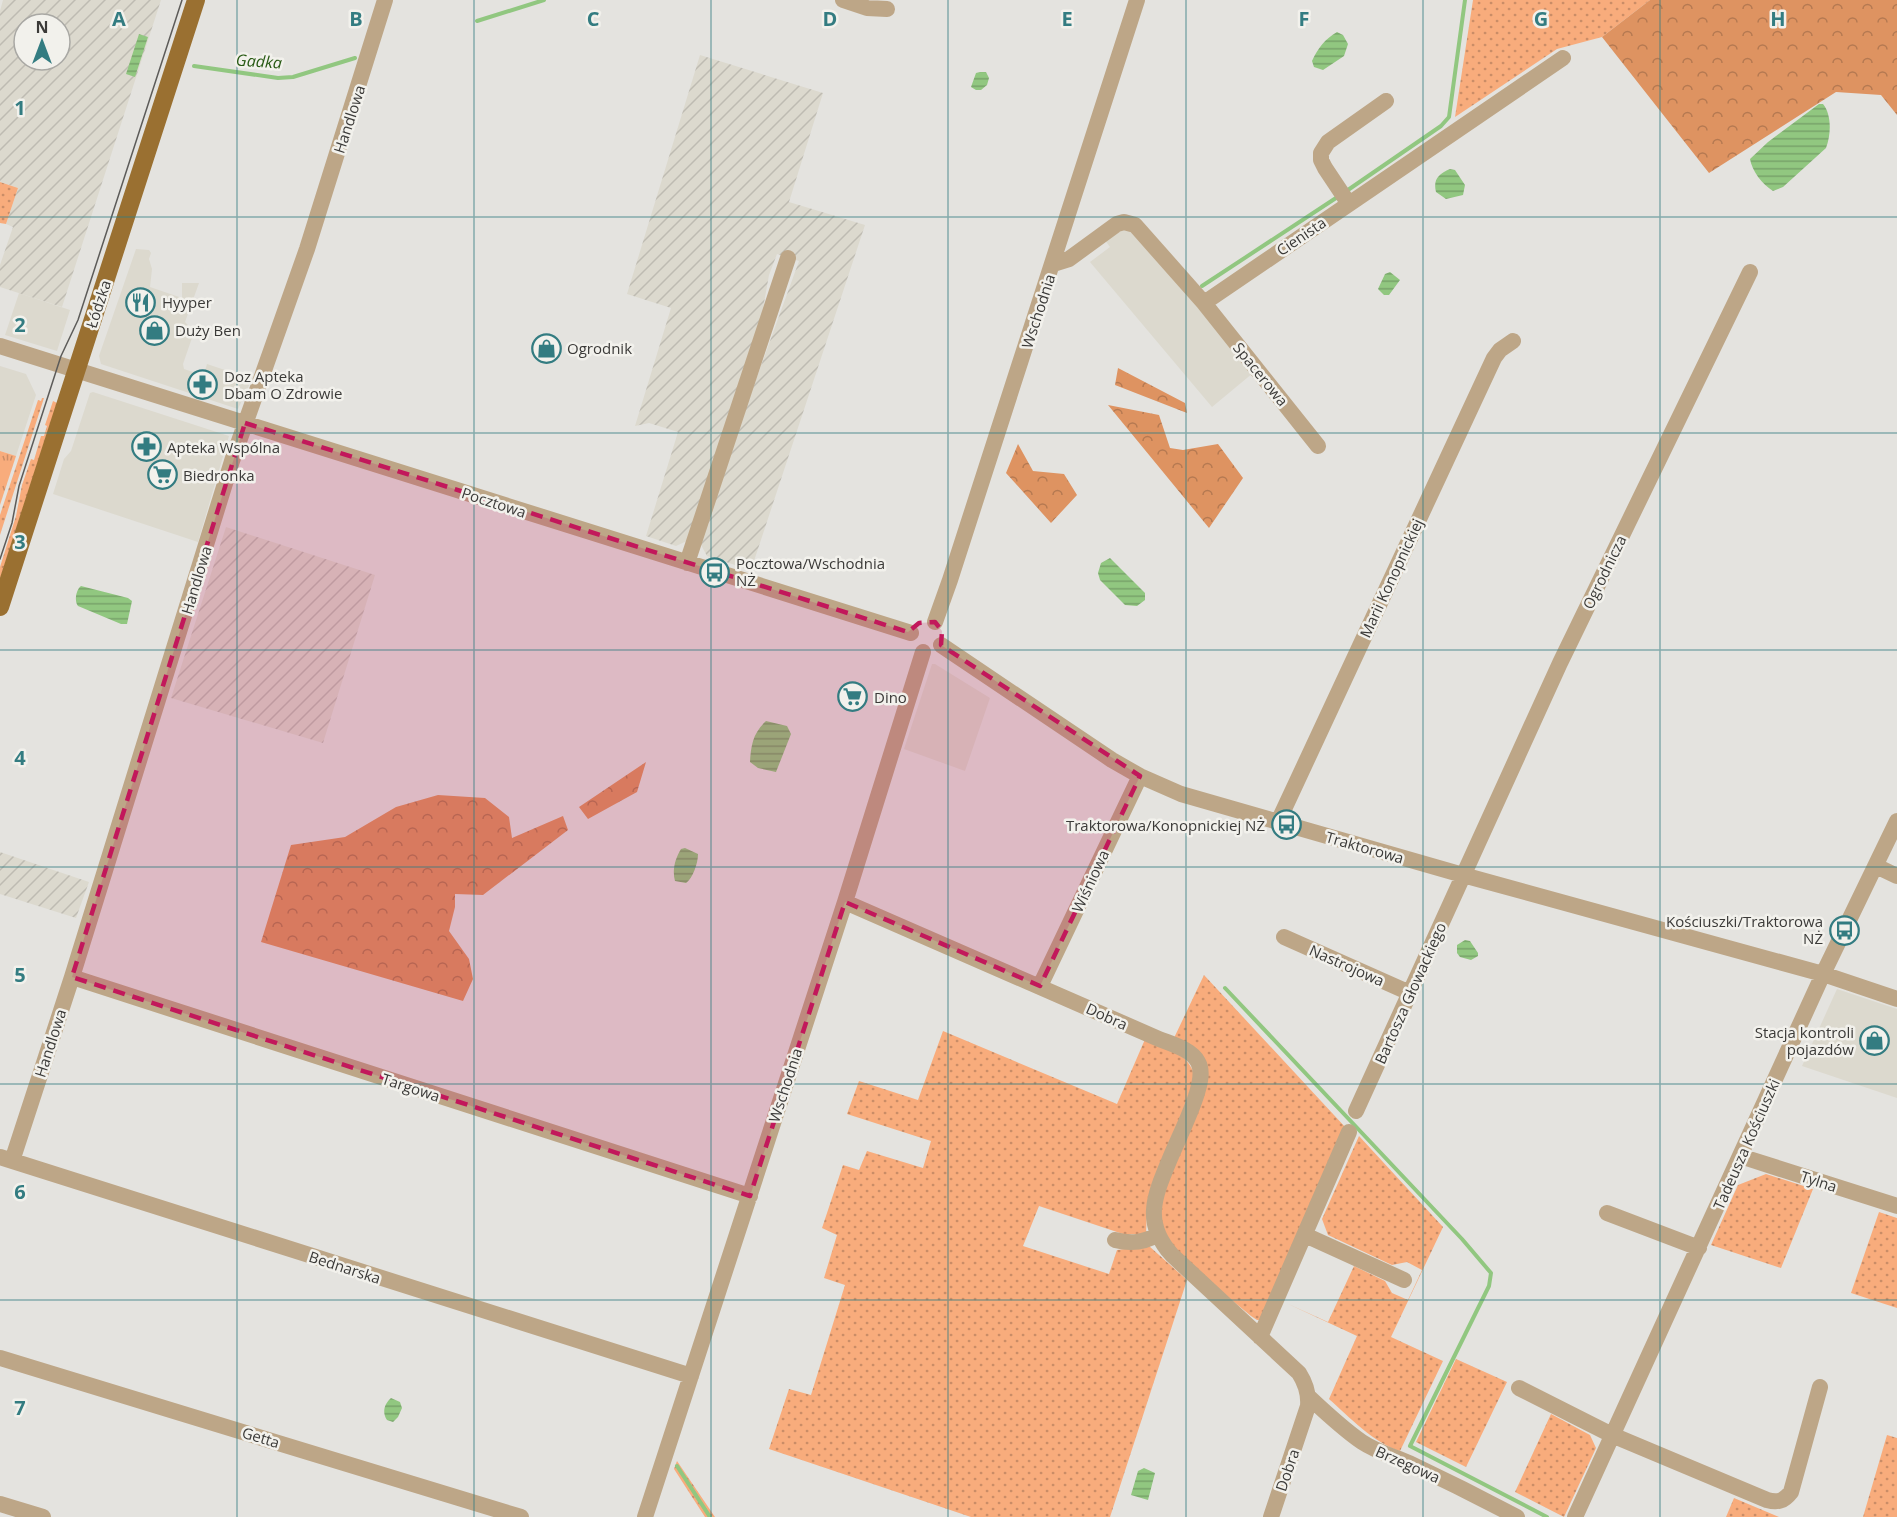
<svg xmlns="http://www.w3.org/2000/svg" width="1897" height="1517" viewBox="0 0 1897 1517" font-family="'Open Sans',sans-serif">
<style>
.built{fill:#dcd9ce}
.industrial{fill:url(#industrial-furrows);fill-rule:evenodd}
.grass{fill:url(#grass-dots)}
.forest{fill:url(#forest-crowns)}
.park{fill:url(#park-tufts)}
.water{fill:url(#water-rules)}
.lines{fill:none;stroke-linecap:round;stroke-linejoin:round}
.stream{stroke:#91c780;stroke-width:4}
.minor{stroke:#bda687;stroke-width:16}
.major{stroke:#9a7031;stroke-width:18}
.tram{stroke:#5c5b59;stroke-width:1.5}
.marked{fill:#c2185b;fill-opacity:0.2;stroke:#c2185b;stroke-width:4.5;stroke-dasharray:12 8;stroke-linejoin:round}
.grid{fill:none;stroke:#337c81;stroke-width:1.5;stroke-opacity:0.55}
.labels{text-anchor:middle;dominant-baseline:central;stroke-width:5;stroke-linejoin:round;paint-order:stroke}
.street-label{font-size:15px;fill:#3b3a38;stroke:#f2f1ec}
.poi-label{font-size:15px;fill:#3b3a38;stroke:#f2f1ec;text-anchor:start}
.water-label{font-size:16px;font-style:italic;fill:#275913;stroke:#f2f1ec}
.grid-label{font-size:20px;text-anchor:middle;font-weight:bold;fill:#337c81;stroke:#f2f1ec;stroke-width:5;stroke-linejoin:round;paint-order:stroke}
</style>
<defs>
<pattern id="industrial-furrows" width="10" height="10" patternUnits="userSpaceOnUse" patternTransform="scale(1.5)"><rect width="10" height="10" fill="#dcd9ce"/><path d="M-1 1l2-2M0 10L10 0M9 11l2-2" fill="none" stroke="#bebbb2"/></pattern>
<pattern id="grass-dots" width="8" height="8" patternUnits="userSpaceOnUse" patternTransform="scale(1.5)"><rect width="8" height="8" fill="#f8ac7c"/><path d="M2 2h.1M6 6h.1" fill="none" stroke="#ca8d67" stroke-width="1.8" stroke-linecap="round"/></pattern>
<pattern id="forest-crowns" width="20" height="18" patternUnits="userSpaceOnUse" patternTransform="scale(1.5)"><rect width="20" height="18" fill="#de9361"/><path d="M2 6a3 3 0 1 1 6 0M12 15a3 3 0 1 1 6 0" fill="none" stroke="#b57951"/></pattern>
<pattern id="park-tufts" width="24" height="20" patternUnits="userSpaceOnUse" patternTransform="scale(1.5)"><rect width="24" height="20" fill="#f8ac7c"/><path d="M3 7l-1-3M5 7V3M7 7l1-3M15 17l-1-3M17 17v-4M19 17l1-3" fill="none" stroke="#ca8d67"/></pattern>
<pattern id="water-rules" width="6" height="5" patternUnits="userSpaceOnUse" patternTransform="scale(1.5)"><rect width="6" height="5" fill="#91c780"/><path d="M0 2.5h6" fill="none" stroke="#78a36a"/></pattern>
</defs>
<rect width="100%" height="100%" fill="#e4e3df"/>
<path class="built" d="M1121,227L1132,230L1253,373L1212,407L1090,262L1110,247L1104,239Z
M136,249L149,250L151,253L149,259L152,269L150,287L182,298V283H199L185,322L194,332L183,364L184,369L199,374L205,371L207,364L252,379L238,409L101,364L99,356Z
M19,293L70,310L57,351L5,335Z
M0,366L26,374L36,395L16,456L0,451Z
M93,392L229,436L198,542L53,494L64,459L71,451L90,393Z
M932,664H935L990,698L965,771L904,749Z
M1837,989L1897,1009V1098L1802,1066Z"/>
<path class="industrial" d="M3,0H161L62,307L0,287V265L13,227L6,224L18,188L0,182V11ZM24,24H60V60H24Z
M700,55L823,93L789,202L865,225L751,570L707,556L700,543L730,451L799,261L777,254L769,275L762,314L689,540L676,546L646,536L678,432L649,423L635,426L671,308L627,294Z
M226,527L375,575L323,743L171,698Z
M0,852L89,882L76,918L0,894Z"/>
<path class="grass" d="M1473,0H1650L1602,37L1557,49L1455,117Z
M0,182L18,188L6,224L0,223Z
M42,398H44L0,535V515L38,400L41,401Z
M53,401L57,403L0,579V567L16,516L22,485L31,459L34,460L41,436H44L47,426L45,425Z
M1204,975L1346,1128L1261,1320H1257L1251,1316L1181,1258L1164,1240L1159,1205L1205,1085L1174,1038Z
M943,1031L1117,1104L1146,1037C1166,1047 1189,1053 1195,1077L1147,1209L1146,1234H1123L1039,1206L1023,1246L1109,1274L1117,1250L1149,1246L1187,1280L1110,1517H971L769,1449L789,1389L811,1395L845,1285L824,1278L837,1235L822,1228L843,1165L859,1170L867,1151L923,1168L931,1141L847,1114L859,1081L918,1100Z
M1359,1136L1443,1227L1391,1337L1443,1361L1400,1451C1375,1444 1348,1416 1329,1399L1357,1336L1286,1303L1328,1322L1354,1266L1385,1281L1392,1293L1408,1300L1422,1270L1407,1262L1392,1265L1328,1235L1322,1219Z
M1766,1174L1813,1189L1781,1268L1711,1245L1738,1185Z
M1879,1212L1897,1218V1308L1851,1293Z
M1456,1359L1507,1382L1466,1467L1416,1442Z
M1551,1414L1590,1435L1596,1448L1564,1517L1515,1492Z
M1887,1435L1897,1438V1517H1863Z
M677,1461L715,1517H705L674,1469Z
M1734,1498L1779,1517H1726Z"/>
<path class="forest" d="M1650,0H1897V115L1881,95L1836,92L1709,173L1602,37Z
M1118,368L1185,403L1187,413L1115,385Z
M1108,405L1159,415L1170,448L1183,450L1218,444L1243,478L1209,528Z
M1018,444L1033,471L1064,474L1077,495L1051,523L1006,473Z
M646,762L637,792L588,819L579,807Z
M438,795L485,798L509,817L512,838L563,816L568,830L483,895L455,894V907L449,931L469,959L473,979L463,1001L261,942L291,845L345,837L396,807Z"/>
<path class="park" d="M0,451L16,456L0,505Z"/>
<path class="water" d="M1337,32L1343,35L1348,44L1344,56L1323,70L1314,67L1312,61C1318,48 1325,39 1337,32Z
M139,34L148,37L135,77L126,74Z
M980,72H986L989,78L987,85L981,90H976L971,87L976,73Z
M1819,104H1823C1832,115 1831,135 1826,148L1783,187L1773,191C1762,184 1752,171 1750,159L1768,142Z
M1450,169L1455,170L1465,185L1463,195L1446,199L1436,192C1433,180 1438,174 1450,169Z
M1390,272L1400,280L1389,295H1384L1378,289L1385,274Z
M1110,558L1145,593V600L1137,606L1125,605L1100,580L1098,573L1101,563Z
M81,586L128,598L132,601L127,624H121L78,606C74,601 76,590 81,586Z
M766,721L787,726L791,734L776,772L758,768L750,762C751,745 753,733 766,721Z
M685,848L698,854C698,863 693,878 686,883L675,881C672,870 675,859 681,849Z
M1465,940L1470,941L1478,953V956L1471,960L1460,957L1457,953V945Z
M391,1398L400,1402L402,1408L398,1417L393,1422L387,1420C382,1413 384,1404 391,1398Z
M1144,1468L1155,1473L1148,1500L1131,1495L1138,1471Z"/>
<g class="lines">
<path class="stream" d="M477,21L544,0
M194,66L278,78L293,77L355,58
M1345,192L1441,126L1449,117L1465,0
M1202,286L1339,196
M1225,988L1462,1239L1491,1273L1489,1286L1410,1446L1547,1517
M677,1466L710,1517"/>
<path class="minor" d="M843,0L867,8L887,9
M1349,204L1325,168L1321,160V153L1328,142L1386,101
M1053,264L1069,259L1117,224L1124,222L1135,225L1204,303L1318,446
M1204,303L1563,58
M0,346L911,633
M687,563L788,258
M935,622L950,580L1137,0
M941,645L1112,760L1140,776L1181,794L1463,875L1823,974L1897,999
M1278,822L1494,358L1500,350L1513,341
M1876,866L1897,876
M845,902L1159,1039C1171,1044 1191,1049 1198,1062C1203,1071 1200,1083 1197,1093C1190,1116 1178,1139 1169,1161C1154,1197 1143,1223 1172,1255L1299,1373C1306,1384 1309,1394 1308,1406L1271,1517
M1284,937L1410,993
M72,977L750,1196
M1040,986L1140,776
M1356,1111L1560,663L1750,272
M1740,1156L1897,1206
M0,1157L691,1376
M12,1161L72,977L232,461L307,249L385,0
M1607,1213L1699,1248
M1305,1235L1404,1280
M1115,1240C1131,1244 1144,1243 1158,1234
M1260,1337L1349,1132
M0,1358L521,1517
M1519,1388L1612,1435L1767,1500C1778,1503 1784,1501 1791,1492L1820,1387
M1309,1397C1326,1413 1343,1429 1362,1442C1377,1452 1393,1456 1409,1463C1445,1480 1481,1498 1517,1517
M0,1504L43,1517
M645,1517L845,902L923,652
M1575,1517L1823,974L1897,821"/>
<path class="major" d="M0,607L196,0"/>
<path class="tram" d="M0,559L12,523L19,486L61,356L78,320L182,0"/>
</g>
<path class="marked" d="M245,423L908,632L919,623L935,622L942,631L941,645L1140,776L1040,986L845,902L750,1196L72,977Z"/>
<path class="grid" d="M237,0V1517M474,0V1517M711,0V1517M948,0V1517M1186,0V1517M1423,0V1517M1660,0V1517M0,217H1897M0,433H1897M0,650H1897M0,867H1897M0,1084H1897M0,1300H1897"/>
<defs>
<symbol id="restaurant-ring" viewBox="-11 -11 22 22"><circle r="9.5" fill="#f2f1ec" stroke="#337c81" stroke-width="1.5"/><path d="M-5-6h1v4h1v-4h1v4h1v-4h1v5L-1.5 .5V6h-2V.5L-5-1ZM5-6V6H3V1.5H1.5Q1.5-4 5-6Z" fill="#337c81"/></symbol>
<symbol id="shop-ring" viewBox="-11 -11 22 22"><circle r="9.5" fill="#f2f1ec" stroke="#337c81" stroke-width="1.5"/><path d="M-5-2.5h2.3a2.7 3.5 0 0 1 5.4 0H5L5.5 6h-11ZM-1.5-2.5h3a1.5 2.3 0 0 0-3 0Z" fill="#337c81"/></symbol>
<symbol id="pharmacy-ring" viewBox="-11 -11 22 22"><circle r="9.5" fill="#f2f1ec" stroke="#337c81" stroke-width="1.5"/><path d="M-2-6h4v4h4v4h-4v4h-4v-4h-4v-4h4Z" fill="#337c81"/></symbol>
<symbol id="supermarket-ring" viewBox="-11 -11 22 22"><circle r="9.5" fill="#f2f1ec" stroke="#337c81" stroke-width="1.5"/><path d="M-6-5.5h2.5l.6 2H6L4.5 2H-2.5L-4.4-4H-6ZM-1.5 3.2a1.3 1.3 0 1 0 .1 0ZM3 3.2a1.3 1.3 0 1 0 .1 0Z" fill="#337c81"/></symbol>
<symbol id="bus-ring" viewBox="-11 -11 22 22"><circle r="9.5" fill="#f2f1ec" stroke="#337c81" stroke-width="1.5"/><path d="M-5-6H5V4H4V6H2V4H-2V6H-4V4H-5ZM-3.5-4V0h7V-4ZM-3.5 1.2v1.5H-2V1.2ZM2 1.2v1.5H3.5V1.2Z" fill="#337c81"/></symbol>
</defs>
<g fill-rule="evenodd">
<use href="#restaurant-ring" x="124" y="286" width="33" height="33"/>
<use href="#shop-ring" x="138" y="314" width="33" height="33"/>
<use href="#shop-ring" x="530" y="332" width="33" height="33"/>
<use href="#pharmacy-ring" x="186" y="368" width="33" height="33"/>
<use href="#pharmacy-ring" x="130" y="430" width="33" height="33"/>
<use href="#supermarket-ring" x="146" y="458" width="33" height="33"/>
<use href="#bus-ring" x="698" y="556" width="33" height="33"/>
<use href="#supermarket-ring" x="836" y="680" width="33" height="33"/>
<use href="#bus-ring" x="1270" y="808" width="33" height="33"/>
<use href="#bus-ring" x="1828" y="914" width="33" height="33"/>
<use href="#shop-ring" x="1858" y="1024" width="33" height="33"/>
</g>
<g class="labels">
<g class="street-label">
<text transform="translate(349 119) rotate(-72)">Handlowa</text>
<text transform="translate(1301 236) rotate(-34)">Cienista</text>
<text transform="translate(98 304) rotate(-72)">Łódzka</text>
<text transform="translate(1038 311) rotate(-72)">Wschodnia</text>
<text transform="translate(1261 374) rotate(51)">Spacerowa</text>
<text transform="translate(494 502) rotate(18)">Pocztowa</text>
<text transform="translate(1604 572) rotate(-64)">Ogrodnicza</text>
<text transform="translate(1391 578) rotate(-65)">Marii Konopnickiej</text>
<text transform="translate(196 580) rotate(-73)">Handlowa</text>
<text transform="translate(1365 847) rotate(16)">Traktorowa</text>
<text transform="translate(1090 881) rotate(-65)">Wiśniowa</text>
<text transform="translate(1347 965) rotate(24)">Nastrojowa</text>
<text transform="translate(1410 993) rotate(-66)">Bartosza Głowackiego</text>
<text transform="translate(1107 1016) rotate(24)">Dobra</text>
<text transform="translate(50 1043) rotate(-72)">Handlowa</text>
<text transform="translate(785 1085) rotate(-72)">Wschodnia</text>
<text transform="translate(411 1087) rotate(18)">Targowa</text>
<text transform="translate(1746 1144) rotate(-66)">Tadeusza Kościuszki</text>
<text transform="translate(1819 1181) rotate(18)">Tylna</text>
<text transform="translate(345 1267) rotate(18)">Bednarska</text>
<text transform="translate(261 1437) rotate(17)">Getta</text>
<text transform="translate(1408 1464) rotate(24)">Brzegowa</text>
<text transform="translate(1287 1470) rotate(-71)">Dobra</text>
</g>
<g class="poi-label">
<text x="162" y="302">Hyyper</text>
<text x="175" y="330">Duży Ben</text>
<text x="567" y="348">Ogrodnik</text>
<text x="224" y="376">Doz Apteka<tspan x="224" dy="17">Dbam O Zdrowie</tspan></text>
<text x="167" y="447">Apteka Wspólna</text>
<text x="183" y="475">Biedronka</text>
<text x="736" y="563">Pocztowa/Wschodnia<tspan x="736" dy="17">NŻ</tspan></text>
<text x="874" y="697">Dino</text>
<text x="1265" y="825" text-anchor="end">Traktorowa/Konopnickiej NŻ</text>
<text x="1823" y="921" text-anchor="end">Kościuszki/Traktorowa<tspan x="1823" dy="17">NŻ</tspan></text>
<text x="1854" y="1032" text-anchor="end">Stacja kontroli<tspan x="1854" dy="17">pojazdów</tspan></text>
</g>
<g class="water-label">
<text transform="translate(259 61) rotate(4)">Gadka</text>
</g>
</g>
<g class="grid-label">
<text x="119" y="26">A</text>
<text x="356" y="26">B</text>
<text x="593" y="26">C</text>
<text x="830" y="26">D</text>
<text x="1067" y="26">E</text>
<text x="1304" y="26">F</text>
<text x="1541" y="26">G</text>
<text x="1778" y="26">H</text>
<text x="20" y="115">1</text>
<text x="20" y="332">2</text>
<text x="20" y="549">3</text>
<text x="20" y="765">4</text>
<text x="20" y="982">5</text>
<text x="20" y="1199">6</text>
<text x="20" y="1415">7</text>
</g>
<g transform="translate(42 42)"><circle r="28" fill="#f2f1ec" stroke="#a9a8a4" stroke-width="1.5"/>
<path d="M0-4.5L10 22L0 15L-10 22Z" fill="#337c81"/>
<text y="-9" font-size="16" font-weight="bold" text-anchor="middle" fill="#3b3a38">N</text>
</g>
</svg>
